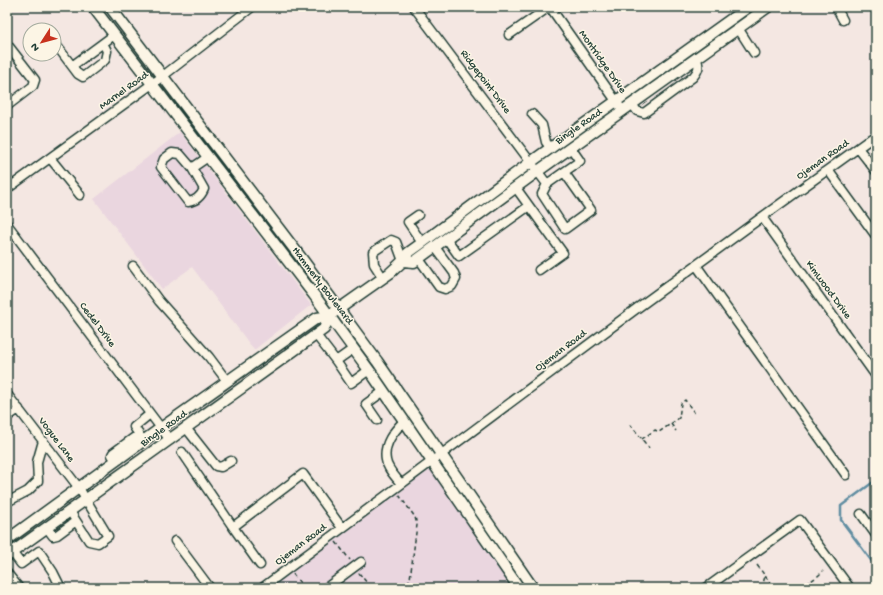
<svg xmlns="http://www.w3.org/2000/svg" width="883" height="595" viewBox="0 0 883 595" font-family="'Gochi Hand',sans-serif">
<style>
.built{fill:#ead6df}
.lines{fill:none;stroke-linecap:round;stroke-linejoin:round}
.stream{stroke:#608da1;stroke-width:2.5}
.minor-casing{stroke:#1f3d34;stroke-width:11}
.major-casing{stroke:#1f3d34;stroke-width:13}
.path{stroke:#1f3d34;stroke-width:1.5;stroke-dasharray:4 3;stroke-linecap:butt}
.minor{stroke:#fcf5e5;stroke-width:8}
.major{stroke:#fcf5e5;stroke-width:10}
.labels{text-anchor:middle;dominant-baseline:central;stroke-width:3;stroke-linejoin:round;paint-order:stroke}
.street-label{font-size:11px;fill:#1f3d34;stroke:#fcf5e5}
</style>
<rect width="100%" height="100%" fill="#f4e7e2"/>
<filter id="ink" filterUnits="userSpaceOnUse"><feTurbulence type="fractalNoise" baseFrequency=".025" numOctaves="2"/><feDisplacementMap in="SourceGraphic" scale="8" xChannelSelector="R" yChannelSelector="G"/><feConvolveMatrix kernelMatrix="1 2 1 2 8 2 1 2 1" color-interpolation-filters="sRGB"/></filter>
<g filter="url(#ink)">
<path class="built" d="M180,132L311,305L254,350L192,267L162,289L94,199Z
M431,469L512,588H271Z"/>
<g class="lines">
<path class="stream" d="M876,480L841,506V520L876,567"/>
<defs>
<path id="minor" d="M414,7L547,184L542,194L565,229L591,210L564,172L580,161L571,148
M550,7L623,111
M836,7L843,20
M738,28L754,53
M509,35L549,7
M7,44L35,80L33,86L7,106
M57,46L78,74L83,77L105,60L107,51L103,43
M72,66L114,35
M632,104L637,111L644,113L693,77C699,70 700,66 696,58
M532,114L542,125L546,142L551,149
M858,148L876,171
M50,158L80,195
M192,168L204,189C201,196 196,201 188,202L161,167L164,159L172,153L180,154L192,168L208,157
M828,170L876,236
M547,184L564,172
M7,189L163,76L252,7
M529,206L563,253L539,270
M418,215L408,222L422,243
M762,217L876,376
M7,224L170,440
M446,238L459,256L529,206L516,188
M419,259L439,287L445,289L452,286L456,279L454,273L435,247
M696,265L846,475
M133,266L159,301L209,357L227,381
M383,278L374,264L373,252L391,240L396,242L403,261
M316,335L336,361
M353,349L336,361L351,383L369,370
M7,394L79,488L108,536L98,543L89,541L76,521
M7,417L19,409
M377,420L366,404L384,391
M186,428L216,466L221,467L231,461
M142,439L134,427L150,414
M182,452L233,527
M116,461L112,455L113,453L139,434
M401,484C396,477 387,469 386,460C383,444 394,431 404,421
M7,502L28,491L38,481L37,462L43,441
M861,514L876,535
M47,528L53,536L57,535L76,521L70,511
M175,541L210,588
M12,552L21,564L39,551L53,572L61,588
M260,565L233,527L303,474L342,528
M7,573L19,588
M262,588L636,309L762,217L876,135
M326,588L361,562
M706,588L800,520L850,588"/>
<path id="major" d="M93,7L314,295L374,377L519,588
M110,7L302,259L377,361L533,588
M403,261L414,262L538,171L768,7
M7,540L161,428L317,318L329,316L346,304L390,273L403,261L408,253L422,243L531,162L748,7
M7,556L324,329L329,316"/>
</defs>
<use href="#minor" class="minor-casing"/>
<use href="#major" class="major-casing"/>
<path class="path" d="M630,424L649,448
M671,424L676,431
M642,439L655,430L659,432L679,418L681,403L685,400L696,415
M399,495L415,517L417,525L410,579L407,584L403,588
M336,542L350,560
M757,565L774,588
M359,573L371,588
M293,574L304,588
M762,588L765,576
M800,588C808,582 816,579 823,571"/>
<use href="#minor" class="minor"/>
<use href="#major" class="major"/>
</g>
</g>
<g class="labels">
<g class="street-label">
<text transform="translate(602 62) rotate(55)">Montridge Drive</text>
<text transform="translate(485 82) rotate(53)">Ridgepoint Drive</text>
<text transform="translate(124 91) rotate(-36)">Marnel Road</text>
<text transform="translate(579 127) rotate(-35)">Bingle Road</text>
<text transform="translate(823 160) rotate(-35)">Ojeman Road</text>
<text transform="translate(322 286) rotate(53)">Hammerly Boulevard</text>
<text transform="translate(828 290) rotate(54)">Kimwood Drive</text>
<text transform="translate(97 325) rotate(53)">Cedel Drive</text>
<text transform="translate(561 351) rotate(-37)">Ojeman Road</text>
<text transform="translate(164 429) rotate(-36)">Bingle Road</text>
<text transform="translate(56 440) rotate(53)">Vogue Lane</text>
<text transform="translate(301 545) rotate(-37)">Ojeman Road</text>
</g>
</g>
<rect width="883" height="595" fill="none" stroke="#fcf5e5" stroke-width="24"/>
<rect x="12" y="12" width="859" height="571" fill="none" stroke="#1f3d34" stroke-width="1.5" filter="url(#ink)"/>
<g transform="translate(42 42) rotate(234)"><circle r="19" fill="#fcf5e5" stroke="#a4ab9e"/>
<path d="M0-3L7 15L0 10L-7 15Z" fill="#c8321e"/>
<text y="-6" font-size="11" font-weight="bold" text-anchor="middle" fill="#1f3d34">N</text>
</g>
</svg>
